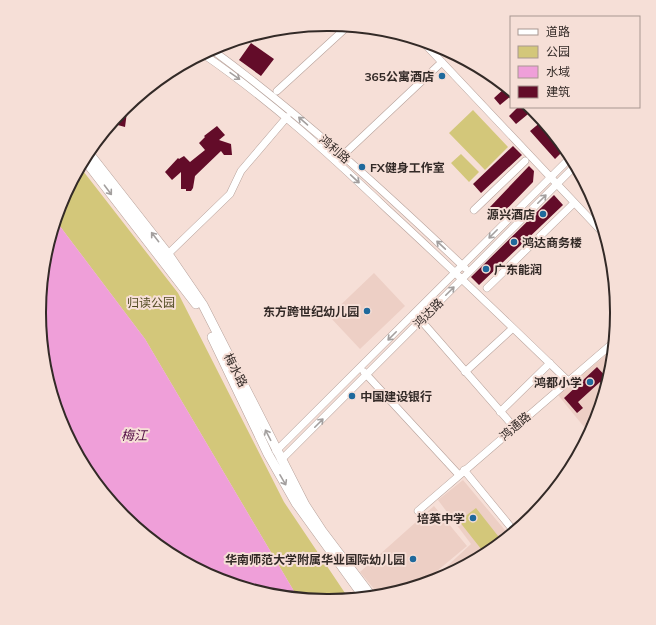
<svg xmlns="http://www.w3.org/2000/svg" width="656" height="625" viewBox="0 0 656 625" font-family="Mulish,'Noto Sans SC',sans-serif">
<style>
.built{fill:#edcfc5}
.green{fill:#d3c77a}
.water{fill:#ef9fd9}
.building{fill:#630c29}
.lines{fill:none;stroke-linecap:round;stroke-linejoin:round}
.minor-casing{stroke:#b6a19a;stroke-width:8}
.major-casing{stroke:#b6a19a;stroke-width:10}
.minor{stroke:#fff;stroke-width:7}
.major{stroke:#fff;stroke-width:9}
.oneway{stroke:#a39f9e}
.poi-dot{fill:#1f699c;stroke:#f6dfd7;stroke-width:1.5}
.labels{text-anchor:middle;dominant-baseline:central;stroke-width:4;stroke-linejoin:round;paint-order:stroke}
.poi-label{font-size:12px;font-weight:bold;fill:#332a27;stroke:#f6dfd7;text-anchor:end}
.street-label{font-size:12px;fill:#332a27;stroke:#f6dfd7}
.park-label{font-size:12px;fill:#534c24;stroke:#f6dfd7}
.water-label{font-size:13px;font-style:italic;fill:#530e46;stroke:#f6dfd7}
.rim{fill:none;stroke:#332a27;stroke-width:2}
</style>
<rect width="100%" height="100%" fill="#f6dfd7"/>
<path class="built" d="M374,273L405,306L360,349L329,316Z
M613,349L611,369L594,423L589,433L558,395Z
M463,480L509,535L488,553L438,579L430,582L471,544L438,500Z
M434,506L467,546L425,581L426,583L380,596L360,572Z"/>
<path class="green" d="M473,110L508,147L485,170L449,133Z
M461,154L479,172L469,182L451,163Z
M80,167L178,293L284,502L349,599L328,601L298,598L145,339L56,221L62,202Z
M476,508L502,541L485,554L459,521Z"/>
<path class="water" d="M56,221L145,339L298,598C149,583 44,461 40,313C39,282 47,250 56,221Z"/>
<path class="building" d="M251,43L274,59L261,76L239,60Z
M506,87L511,91V96L500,105L494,98Z
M126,107L127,112L125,127L114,124V121Z
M518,107H530L533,110L516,124L509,116Z
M542,121L565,149L555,159L530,131Z
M217,126L225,135L219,140L231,144L232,155H224L221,151L195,176L193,188L191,191H186V189H181V172L172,180L165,172L178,158L179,159L184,156L190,162L205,150L199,143L205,137L204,136Z
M513,146L522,155L481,193L473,184Z
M529,166L534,171L533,182L500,216L490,207Z
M554,195L563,205L479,285L471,277Z
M597,367L608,379L605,388L600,382L578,402L583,408L577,413L564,398Z
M597,414L594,423L591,430L586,424Z"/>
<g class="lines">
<defs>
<path id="minor" d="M422,41L605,235
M211,49C301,115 384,191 465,268
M203,54C270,100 329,154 388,210C449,266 508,323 568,381
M277,91L348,26
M340,158L442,62
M474,210L525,161
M168,254L230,194L241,171L287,117
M487,288L574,203
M418,317L514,427
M364,372L459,475
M465,372L513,328
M500,412L550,363
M276,451L571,157
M281,460L575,166
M464,470L514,531
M418,511L614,342"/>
<path id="major" d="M88,152L168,254L203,305L305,505L322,531L372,597
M84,159L196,304
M212,337L268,454L296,503L364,597"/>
</defs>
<use href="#minor" class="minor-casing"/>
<use href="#major" class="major-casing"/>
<use href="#minor" class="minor"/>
<use href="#major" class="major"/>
</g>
<defs><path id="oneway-shaft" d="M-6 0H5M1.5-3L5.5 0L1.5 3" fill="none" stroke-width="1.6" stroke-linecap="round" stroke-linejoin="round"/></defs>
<g class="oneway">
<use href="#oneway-shaft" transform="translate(235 76) rotate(35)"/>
<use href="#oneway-shaft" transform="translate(303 121) rotate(-139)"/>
<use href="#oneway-shaft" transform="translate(355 179) rotate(43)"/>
<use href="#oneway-shaft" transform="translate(108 190) rotate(53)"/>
<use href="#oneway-shaft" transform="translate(542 199) rotate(-45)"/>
<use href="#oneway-shaft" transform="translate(493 234) rotate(135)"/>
<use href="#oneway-shaft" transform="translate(155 237) rotate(-128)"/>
<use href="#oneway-shaft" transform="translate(441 245) rotate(-137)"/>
<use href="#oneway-shaft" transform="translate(450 291) rotate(-45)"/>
<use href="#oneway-shaft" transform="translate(392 336) rotate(135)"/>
<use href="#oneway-shaft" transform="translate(319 423) rotate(-45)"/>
<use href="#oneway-shaft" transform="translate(268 435) rotate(-117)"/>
<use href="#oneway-shaft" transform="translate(283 480) rotate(60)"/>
</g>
<g class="poi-dot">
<circle cx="442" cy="76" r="4"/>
<circle cx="362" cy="167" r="4"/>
<circle cx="543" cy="214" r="4"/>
<circle cx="514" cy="242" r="4"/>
<circle cx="486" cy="269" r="4"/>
<circle cx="367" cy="311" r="4"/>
<circle cx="590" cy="382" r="4"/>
<circle cx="352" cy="396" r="4"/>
<circle cx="473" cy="518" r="4"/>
<circle cx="413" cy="559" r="4"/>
</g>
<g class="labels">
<g class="poi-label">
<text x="434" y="76">365公寓酒店</text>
<text x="370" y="167" text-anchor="start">FX健身工作室</text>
<text x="535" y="214">源兴酒店</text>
<text x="522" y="242" text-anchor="start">鸿达商务楼</text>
<text x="494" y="269" text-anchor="start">广东能润</text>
<text x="359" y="311">东方跨世纪幼儿园</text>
<text x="582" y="382">鸿都小学</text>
<text x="360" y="396" text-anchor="start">中国建设银行</text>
<text x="465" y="518">培英中学</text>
<text x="405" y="559">华南师范大学附属华业国际幼儿园</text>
</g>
<g class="street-label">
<text transform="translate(335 149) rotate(41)">鸿利路</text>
<text transform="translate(428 313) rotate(-45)">鸿达路</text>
<text transform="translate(236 370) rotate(63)">梅水路</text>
<text transform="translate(515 426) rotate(-41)">鸿通路</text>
</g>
<g class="park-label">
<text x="151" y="302">归读公园</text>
</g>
<g class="water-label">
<text x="134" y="435">梅江</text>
</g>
</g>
<path d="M0 0H656V625H0ZM327 31H329A281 281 0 0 1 610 312V313A281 281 0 0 1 329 594H327A281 281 0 0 1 46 313V312A281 281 0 0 1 327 31Z" fill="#f6dfd7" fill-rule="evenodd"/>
<path class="rim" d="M327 31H329A281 281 0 0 1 610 312V313A281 281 0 0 1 329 594H327A281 281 0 0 1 46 313V312A281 281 0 0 1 327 31Z"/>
<rect x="510" y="16" width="130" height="92" fill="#f6dfd7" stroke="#a89791"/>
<rect x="518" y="29" width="20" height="6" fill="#ffffff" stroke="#a89791"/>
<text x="546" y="36" font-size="12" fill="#332a27">道路</text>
<rect x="518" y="46" width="20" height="12" fill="#d3c77a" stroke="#a89791"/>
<text x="546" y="56" font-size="12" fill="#332a27">公园</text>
<rect x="518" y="66" width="20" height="12" fill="#ef9fd9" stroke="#a89791"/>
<text x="546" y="76" font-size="12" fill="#332a27">水域</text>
<rect x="518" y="86" width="20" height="12" fill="#630c29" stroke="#a89791"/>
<text x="546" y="96" font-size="12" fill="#332a27">建筑</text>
</svg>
